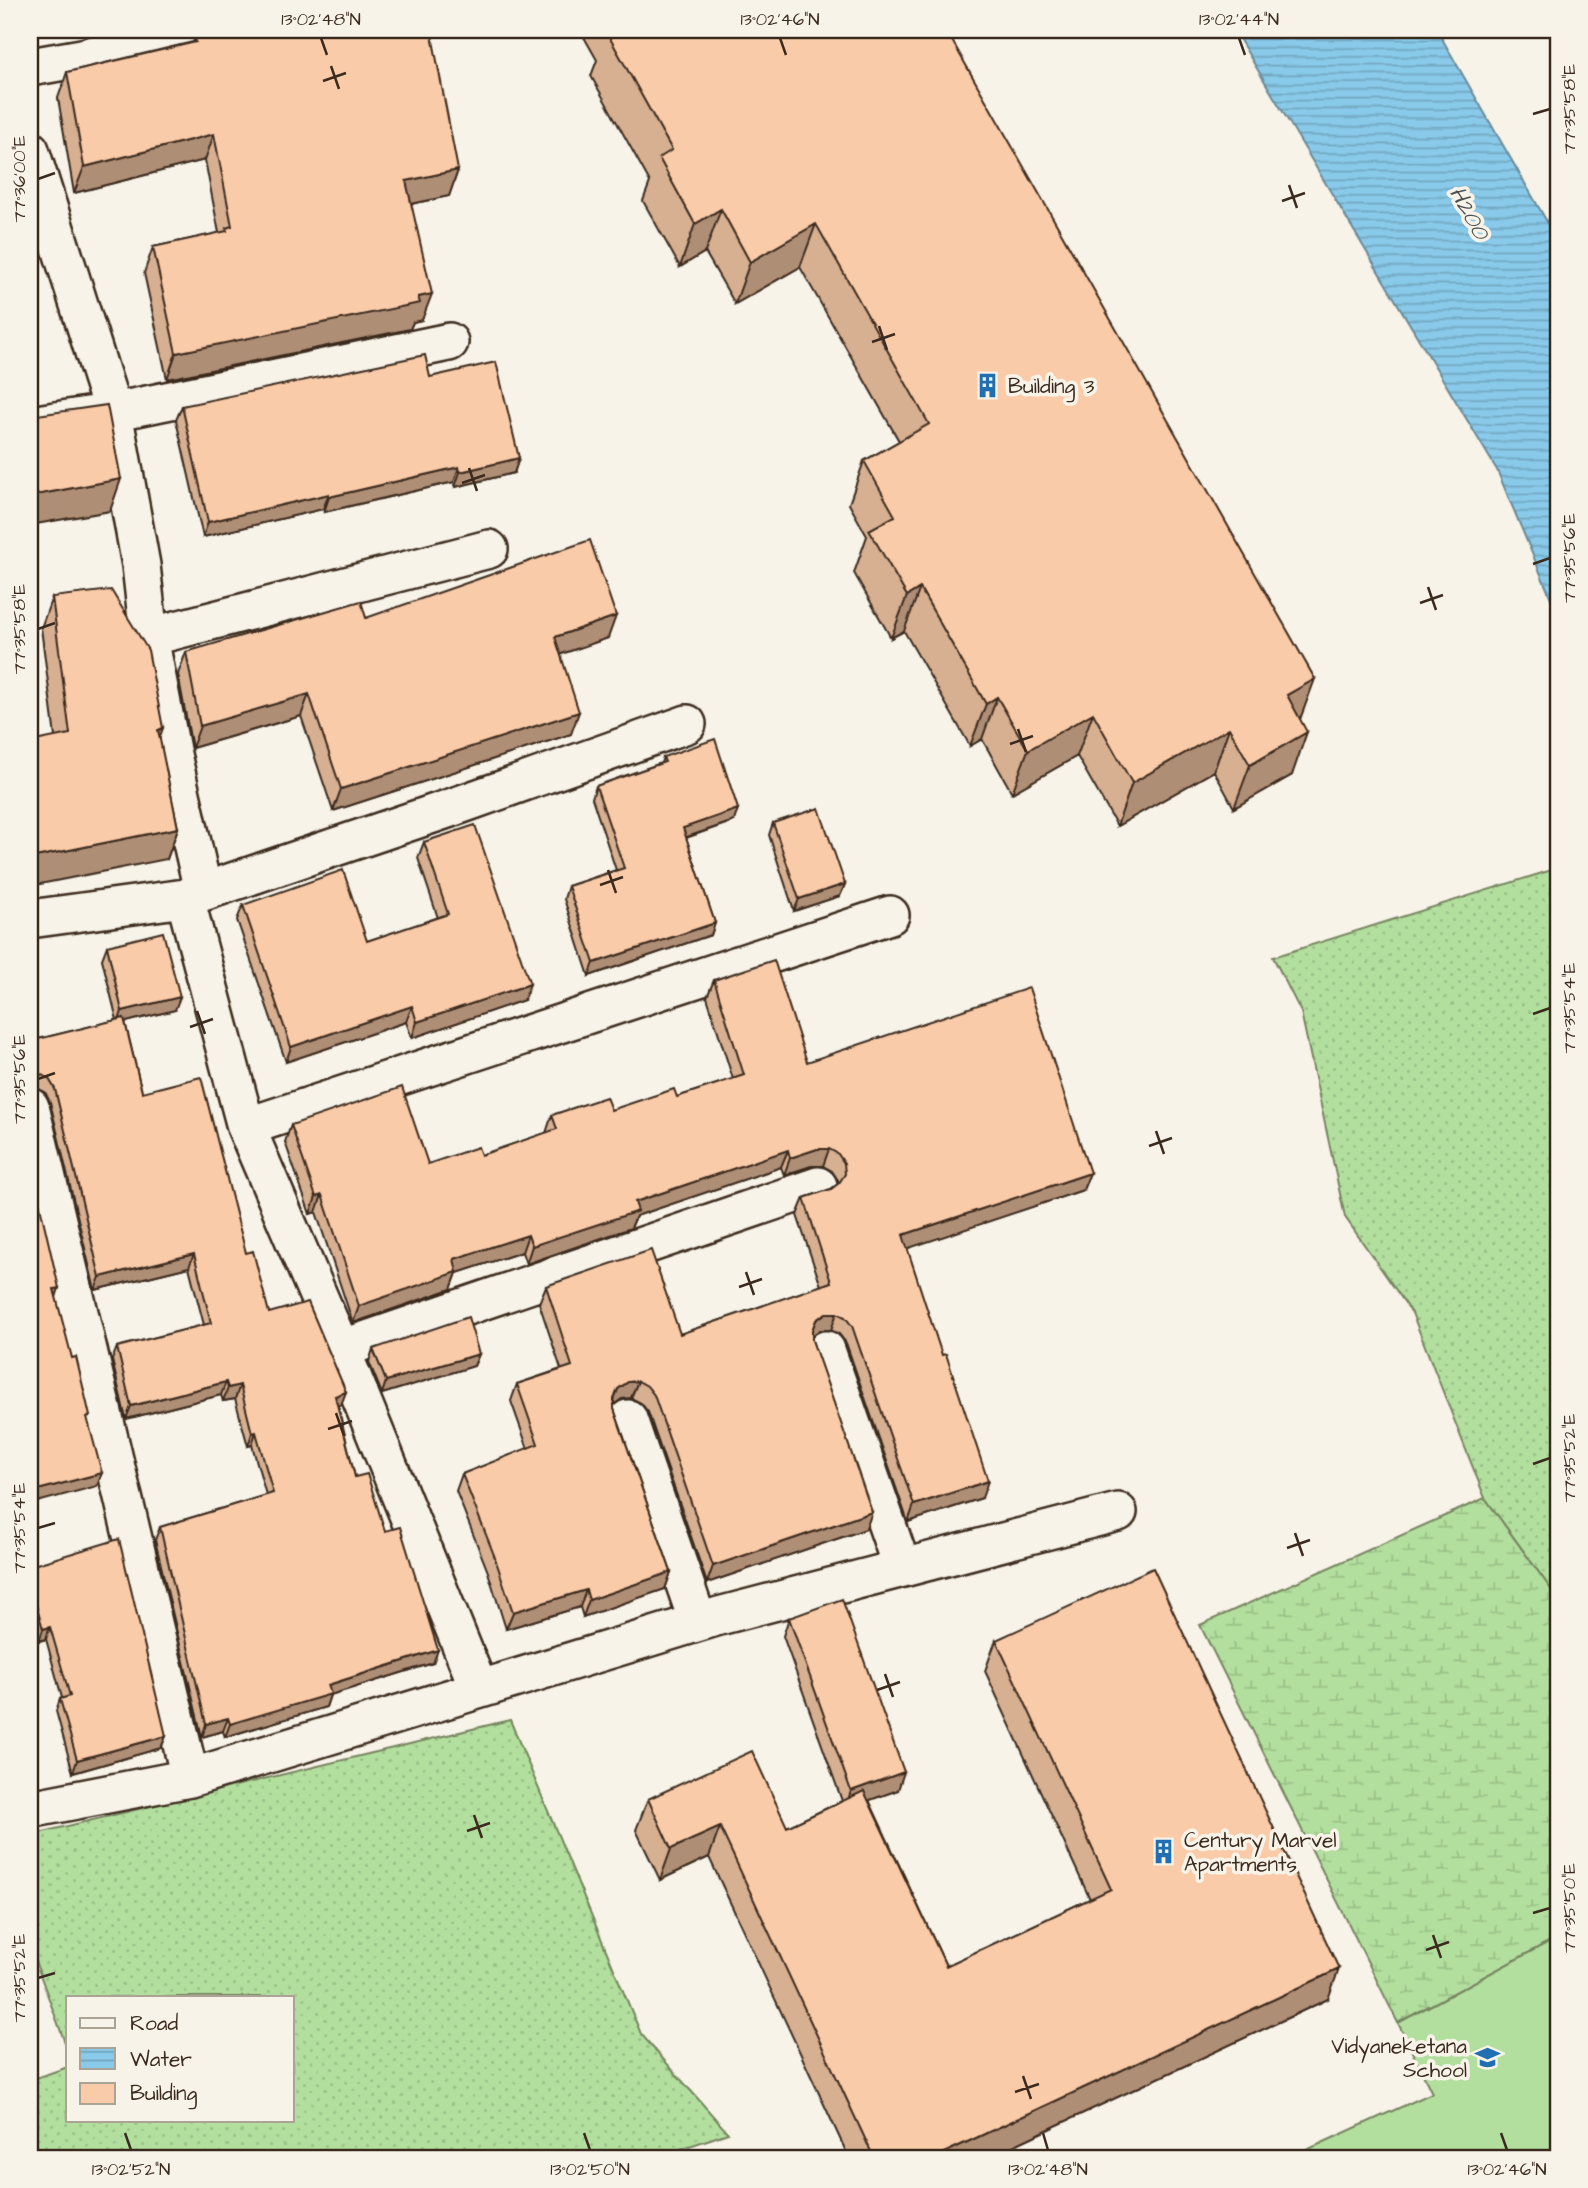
<svg xmlns="http://www.w3.org/2000/svg" width="1588" height="2188" viewBox="0 0 1588 2188" font-family="'Architects Daughter',sans-serif">
<style>
.grass{fill:url(#grass-dots);stroke:#76845e;stroke-width:2}
.wetland{fill:url(#wetland-marsh);stroke:#76845e;stroke-width:2}
.pitch{fill:#b2df9e;stroke:#76845e;stroke-width:2}
.water{fill:url(#water-rules);stroke:#6a8a98;stroke-width:2}
.lines{fill:none;stroke-linecap:round;stroke-linejoin:round}
.minor-casing{stroke:#3b2a1e;stroke-width:42}
.minor{stroke:#f7f3e8;stroke-width:37}
.wall{fill:#d7af91;stroke:#3b2a1e;stroke-width:2}
.shaded-wall{fill:#af8e76;stroke:#3b2a1e;stroke-width:2}
.building{fill:#facba9;stroke:#3b2a1e;stroke-width:2}
.ticks{fill:none;stroke:#3b2a1e;stroke-width:2.5}
.labels{text-anchor:middle;dominant-baseline:central;stroke-width:7;stroke-linejoin:round;paint-order:stroke}
.poi-label{font-size:21px;fill:#3b2a1e;stroke:#f7f3e8;text-anchor:start}
.water-label{font-size:23px;font-style:italic;fill:#4e5251;stroke:#f7f3e8}
.neatline{fill:none;stroke:#3b2a1e;stroke-width:2.5}
.ticks-label{font-size:18px;text-anchor:middle;fill:#3b2a1e}
</style>
<defs>
<pattern id="grass-dots" width="8" height="8" patternUnits="userSpaceOnUse" patternTransform="scale(1.75)"><rect width="8" height="8" fill="#b2df9e"/><path d="M2 2h.1M6 6h.1" fill="none" stroke="#9ac088" stroke-width="1.8" stroke-linecap="round"/></pattern>
<pattern id="wetland-marsh" width="20" height="14" patternUnits="userSpaceOnUse" patternTransform="scale(1.75)"><rect width="20" height="14" fill="#b2df9e"/><path d="M1 5h8M5 5V1M11 12h8M15 12V8" fill="none" stroke="#9ac088"/></pattern>
<pattern id="water-rules" width="6" height="5" patternUnits="userSpaceOnUse" patternTransform="scale(1.75)"><rect width="6" height="5" fill="#89caea"/><path d="M0 2.5h6" fill="none" stroke="#71a4bd"/></pattern>
</defs>
<rect width="100%" height="100%" fill="#f7f3e8"/>
<filter id="ink" filterUnits="userSpaceOnUse"><feTurbulence type="fractalNoise" baseFrequency=".0143" numOctaves="2"/><feDisplacementMap in="SourceGraphic" scale="14" xChannelSelector="R" yChannelSelector="G"/><feConvolveMatrix kernelMatrix="1 2 1 2 8 2 1 2 1" color-interpolation-filters="sRGB"/></filter>
<g filter="url(#ink)">
<path class="grass" d="M1558,868V1599L1485,1498L1412,1313L1345,1217L1301,1012L1273,957Z
M510,1720L641,2034L728,2133L654,2158H30V2080L68,2067V2120H292V1997H68V2051L30,1947V1835Z"/>
<path class="wetland" d="M1485,1498L1558,1599V1937L1398,2023L1200,1625Z"/>
<path class="pitch" d="M1558,1937V2158H1289L1432,2093L1398,2023Z"/>
<path class="water" d="M1234,30H1437L1558,241V615L1497,470Z"/>
<g class="lines">
<defs>
<path id="minor" d="M30,67L82,58L192,30
M30,150L113,412L141,565L149,637L489,549
M30,425L113,412L449,342
M149,637L171,750L203,891
M185,898L459,805L687,724
M30,919L185,898L246,1127L341,1349L479,1689
M30,1107L190,1778L719,1616L1118,1512
M246,1127L890,915
M341,1349L818,1186
M826,1350L902,1568
M628,1419L698,1622
M30,1809L190,1778"/>
</defs>
<use href="#minor" class="minor-casing"/>
<use href="#minor" class="minor"/>
</g>
<path class="wall" d="M580,30H946L1300,719L1292,775L1234,808L1214,771L1117,826L1077,756L1012,793L982,739L970,746L904,631L891,638L854,573L867,536L849,504L864,461L899,441L800,267L735,304L705,252L680,267L643,201L650,182L591,76L597,60Z
M195,38L458,170L449,196L411,204L422,320L413,322L410,329L167,379L144,273L153,247L219,233L205,160L74,193L58,98L67,72L193,42Z
M430,377L519,458L514,473L455,487L454,482L324,512L323,509L203,537L176,420L182,406Z
M52,597L159,738L178,828L167,859L55,737L41,628Z
M366,618L608,638L561,654L571,734L333,811L301,716L192,748L178,674L186,652Z
M663,757L734,821L686,838L715,923L711,935L589,976L564,899L568,886L616,870L592,798L596,786L661,763Z
M773,823L845,884L840,896L794,911L769,835Z
M424,842L524,1000L412,1038L406,1022L286,1062L237,920L243,905L367,941L438,918L418,858Z
M107,946L175,1010L125,1022L142,1092L246,1253L269,1313L341,1405L338,1406L355,1477L385,1531L433,1663L330,1695L326,1707L225,1737L223,1731L202,1737L155,1540L160,1527L266,1495L252,1445L248,1446L235,1399L223,1401L221,1395L126,1419L112,1360L117,1347L204,1325L189,1267L95,1290L50,1102L45,1092L35,1087H30V1041L117,1020L102,959Z
M714,980L807,1062L1083,1190L907,1248L982,1498L908,1522L846,1343L839,1334L831,1330H820L812,1335V1340L866,1529L707,1583L648,1412L641,1403L631,1398L622,1399L614,1404V1409L671,1572L665,1589L583,1617L580,1607L506,1629L488,1572L456,1491L462,1474L528,1449L511,1401L517,1384L561,1369L539,1303L546,1286L680,1334L821,1286L797,1215L804,1198L831,1189L838,1184V1180L832,1171L823,1166H811L784,1175L781,1167L636,1216L631,1228L526,1264L522,1252L457,1273L451,1289L353,1323L316,1212L310,1214L285,1142L291,1125L428,1164L481,1155L546,1133L552,1115L611,1110L677,1097L733,1079L707,997Z
M373,1349L479,1354L474,1366L382,1394L369,1362Z
M30,1566L166,1736L161,1748L73,1773L56,1711L60,1699L62,1698L46,1639L39,1641L30,1611Z
M789,1618L898,1790L869,1800L946,1966L1090,1899L985,1671L996,1640L1328,1999L987,2158H849L709,1857L660,1880L636,1830L648,1799L787,1827L842,1801L783,1636Z"/>
<path class="shaded-wall" d="M214,134L205,160L74,193L84,167Z
M458,170L449,196L397,207L406,181Z
M721,209L705,252L680,267L695,224Z
M816,224L800,267L735,304L750,262Z
M432,294L422,320L413,322L410,329L167,379L176,353Z
M519,458L514,473L455,487L460,472Z
M459,467L454,482L324,512L329,497Z
M121,479L110,511L30,525V496Z
M329,494L323,509L203,537L208,522Z
M920,588L904,631L891,638L907,596Z
M616,616L608,638L547,659L555,637Z
M1315,679L1299,722L1287,695Z
M309,694L301,716L192,748L200,726Z
M997,697L982,739L970,746L986,704Z
M579,712L571,734L333,811L341,789Z
M1093,713L1077,756L1012,793L1028,750Z
M163,728L152,760L158,730Z
M1229,728L1214,771L1117,826L1132,783Z
M1307,732L1292,775L1234,808L1250,765Z
M738,809L734,821L678,840L683,828Z
M178,828L167,859L30,886V858Z
M845,884L840,896L794,911L799,899Z
M715,923L711,935L589,976L594,963Z
M530,984L524,1000L412,1038L417,1022Z
M180,997L175,1010L118,1024L122,1011Z
M412,1006L406,1022L286,1062L291,1047Z
M30,1074H40L35,1087H30Z
M817,1149H829L823,1166H811L784,1175L790,1158Z
M788,1150L781,1167L636,1216L631,1228L526,1264L532,1246L635,1202Z
M1090,1173L1083,1190L897,1252L903,1235Z
M322,1195L316,1212L310,1214L316,1197Z
M528,1235L522,1252L457,1273L451,1289L353,1323L359,1306L454,1259Z
M194,1254L189,1267L95,1290L100,1277Z
M59,1288L55,1301L54,1289Z
M826,1313H837L831,1330H820L810,1337L805,1347L816,1320Z
M479,1354L474,1366L382,1394L386,1381Z
M638,1381L631,1398L622,1399L612,1406L607,1416L618,1389L628,1382Z
M226,1382L221,1395L126,1419L131,1406Z
M240,1385L235,1399L223,1401L228,1388Z
M346,1392L341,1405L331,1409L335,1396Z
M256,1432L252,1445L248,1446L252,1433Z
M102,1473L97,1486L30,1504V1492Z
M988,1481L982,1498L908,1522L914,1505Z
M872,1512L866,1529L707,1583L713,1566Z
M671,1572L665,1589L583,1617L589,1600Z
M586,1590L580,1607L506,1629L513,1612Z
M50,1627L46,1639L39,1641L43,1629Z
M438,1650L433,1663L330,1695L326,1707L225,1737L230,1724L328,1685Z
M228,1718L223,1731L202,1737L206,1724Z
M166,1736L161,1748L73,1773L77,1760Z
M904,1772L898,1790L845,1809L851,1791Z
M720,1827L709,1857L660,1880L671,1849Z
M1339,1969L1328,1999L987,2158H933Z"/>
<path class="building" d="M236,30H431L458,170L406,181L432,294L418,297L420,303L176,353L153,247L227,231L226,228L232,226L214,134L84,167L67,72L196,42L195,38Z
M613,30H946L1315,679L1287,695L1307,732L1250,765L1229,728L1132,783L1093,713L1028,750L997,697L986,704L920,588L907,596L869,530L895,516L864,461L929,424L816,224L750,262L721,209L695,224L659,158L672,150L607,33Z
M425,355L430,377L496,362L519,458L460,472L459,467L329,497V494L208,522L182,406Z
M107,405L121,479L30,496V416Z
M590,540L616,616L555,637L579,712L341,789L309,694L200,726L186,652L361,601L366,618Z
M111,590L148,650L163,728L158,730L178,828L30,858V742L70,734L52,597Z
M715,739L738,809L683,828L715,923L594,963L568,886L624,868L596,786L665,762L663,757Z
M819,808L845,884L799,899L773,823Z
M475,825L530,984L417,1022L412,1006L291,1047L243,905L343,870L367,941L448,914L424,842Z
M163,932L180,997L122,1011L107,946Z
M774,960L807,1062L1029,988L1090,1173L903,1235L942,1355L946,1354L988,1481L914,1505L852,1326L845,1317L837,1313H826L816,1320L812,1330V1340L872,1512L713,1566L654,1395L647,1386L638,1381L628,1382L618,1389L614,1399V1409L671,1572L589,1600L586,1590L513,1612L494,1555L462,1474L538,1444L517,1384L572,1366L546,1286L651,1250L680,1334L831,1282L804,1198L831,1189L839,1183L845,1174L844,1163L838,1154L829,1149H817L790,1158L788,1150L635,1202L638,1211L532,1246L528,1235L454,1259L457,1272L359,1306L322,1195L316,1197L291,1125L402,1087L428,1164L478,1147L481,1155L557,1129L552,1115L606,1097L611,1110L674,1089L677,1097L744,1075L714,980Z
M124,1018L142,1092L201,1077L246,1253L253,1251L269,1313L308,1302L346,1392L335,1396L355,1477L367,1474L385,1531L400,1527L438,1650L328,1685L331,1694L230,1724L228,1718L206,1724L160,1527L273,1493L256,1432L252,1433L240,1385L228,1388L226,1382L131,1406L117,1347L211,1323L194,1254L100,1277L55,1089L49,1079L40,1074H30V1041Z
M30,1163L59,1288L54,1289L72,1358L76,1357L90,1416L87,1417L102,1473L30,1492Z
M468,1317L479,1354L386,1381L373,1349Z
M119,1539L166,1736L77,1760L60,1699L70,1696L50,1627L43,1629L30,1584V1566Z
M1153,1568L1339,1969L933,2158H874L720,1827L671,1849L648,1799L752,1751L787,1827L864,1791L946,1966L1111,1889L996,1640Z
M842,1599L904,1772L851,1791L789,1618Z"/>
</g>
<path class="ticks" d="M321,38L327,55M780,38L786,55M1239,38L1245,55M331,66L339,89M323,81L346,73M1533,114L1550,109M38,179L55,173M1289,185L1297,208M1282,201L1305,193M879,326L887,350M872,342L895,334M469,468L477,491M462,483L485,475M1533,564L1550,558M1428,587L1436,610M1420,603L1443,595M38,629L55,623M1018,729L1026,752M1010,744L1033,736M608,870L616,893M600,885L623,877M197,1011L205,1034M1533,1014L1550,1008M190,1027L213,1019M38,1079L55,1073M1156,1131L1164,1154M1149,1146L1172,1138M746,1272L754,1295M739,1287L762,1279M336,1413L344,1436M328,1429L352,1421M1533,1464L1550,1458M38,1528L55,1523M1295,1533L1303,1556M1287,1548L1310,1540M885,1674L893,1697M877,1690L900,1682M474,1815L482,1838M467,1831L490,1823M1533,1913L1550,1908M1433,1935L1441,1958M1426,1950L1449,1942M38,1978L55,1973M1023,2076L1031,2099M1015,2092L1039,2084M125,2133L131,2150M584,2133L590,2150M1043,2133L1048,2150M1501,2133L1507,2150"/>
<defs>
<symbol id="building-bare" viewBox="-9 -9 18 18"><path d="M-4-6H4V6H1V3H-1V6H-4ZM-2.5-4.3h1.7v1.8h-1.7ZM.8-4.3h1.7v1.8H.8ZM-2.5-1h1.7V.8h-1.7ZM.8-1h1.7V.8H.8Z" fill="#1f6fb2" stroke="#f7f3e8" stroke-width="2.5" paint-order="stroke"/></symbol>
<symbol id="school-bare" viewBox="-9 -9 18 18"><path d="M0-5L7-2L0 1L-7-2ZM-4 1L0 2.5L4 1V4Q0 6-4 4Z" fill="#1f6fb2" stroke="#f7f3e8" stroke-width="2.5" paint-order="stroke"/></symbol>
</defs>
<g fill-rule="evenodd">
<use href="#building-bare" x="970" y="368" width="35" height="35"/>
<use href="#building-bare" x="1146" y="1834" width="35" height="35"/>
<use href="#school-bare" x="1470" y="2040" width="35" height="35"/>
</g>
<g class="labels">
<g class="poi-label">
<text x="1008" y="386">Building 3</text>
<text x="1184" y="1840">Century Marvel<tspan x="1184" dy="24">Apartments</tspan></text>
<text x="1467" y="2046" text-anchor="end">Vidyaneketana<tspan x="1467" dy="24">School</tspan></text>
</g>
<g class="water-label">
<text transform="translate(1469 213) rotate(61)">H200</text>
</g>
</g>
<rect width="1588" height="2188" fill="none" stroke="#f7f3e8" stroke-width="77"/>
<rect x="66" y="1996" width="228" height="126" fill="#f7f3e8" stroke="#aca397" stroke-width="2"/>
<rect x="80" y="2018" width="35" height="10" fill="#f7f3e8" stroke="#aca397" stroke-width="2"/>
<text x="130" y="2030" font-size="21" fill="#3b2a1e">Road</text>
<rect x="80" y="2048" width="35" height="21" fill="url(#water-rules)" stroke="#aca397" stroke-width="2"/>
<text x="130" y="2066" font-size="21" fill="#3b2a1e">Water</text>
<rect x="80" y="2083" width="35" height="21" fill="#facba9" stroke="#aca397" stroke-width="2"/>
<text x="130" y="2100" font-size="21" fill="#3b2a1e">Building</text>
<rect x="38" y="38" width="1512" height="2112" class="neatline"/>
<g class="ticks-label">
<text x="321" y="25">13°02'48"N</text>
<text x="780" y="25">13°02'46"N</text>
<text x="1239" y="25">13°02'44"N</text>
<text transform="translate(1569 109) rotate(-90)" y="6">77°35'58"E</text>
<text transform="translate(19 179) rotate(-90)" y="6">77°36'00"E</text>
<text transform="translate(1569 558) rotate(-90)" y="6">77°35'56"E</text>
<text transform="translate(19 629) rotate(-90)" y="6">77°35'58"E</text>
<text transform="translate(1569 1008) rotate(-90)" y="6">77°35'54"E</text>
<text transform="translate(19 1079) rotate(-90)" y="6">77°35'56"E</text>
<text transform="translate(1569 1458) rotate(-90)" y="6">77°35'52"E</text>
<text transform="translate(19 1528) rotate(-90)" y="6">77°35'54"E</text>
<text transform="translate(1569 1908) rotate(-90)" y="6">77°35'50"E</text>
<text transform="translate(19 1978) rotate(-90)" y="6">77°35'52"E</text>
<text x="131" y="2175">13°02'52"N</text>
<text x="590" y="2175">13°02'50"N</text>
<text x="1048" y="2175">13°02'48"N</text>
<text x="1507" y="2175">13°02'46"N</text>
</g>
</svg>
